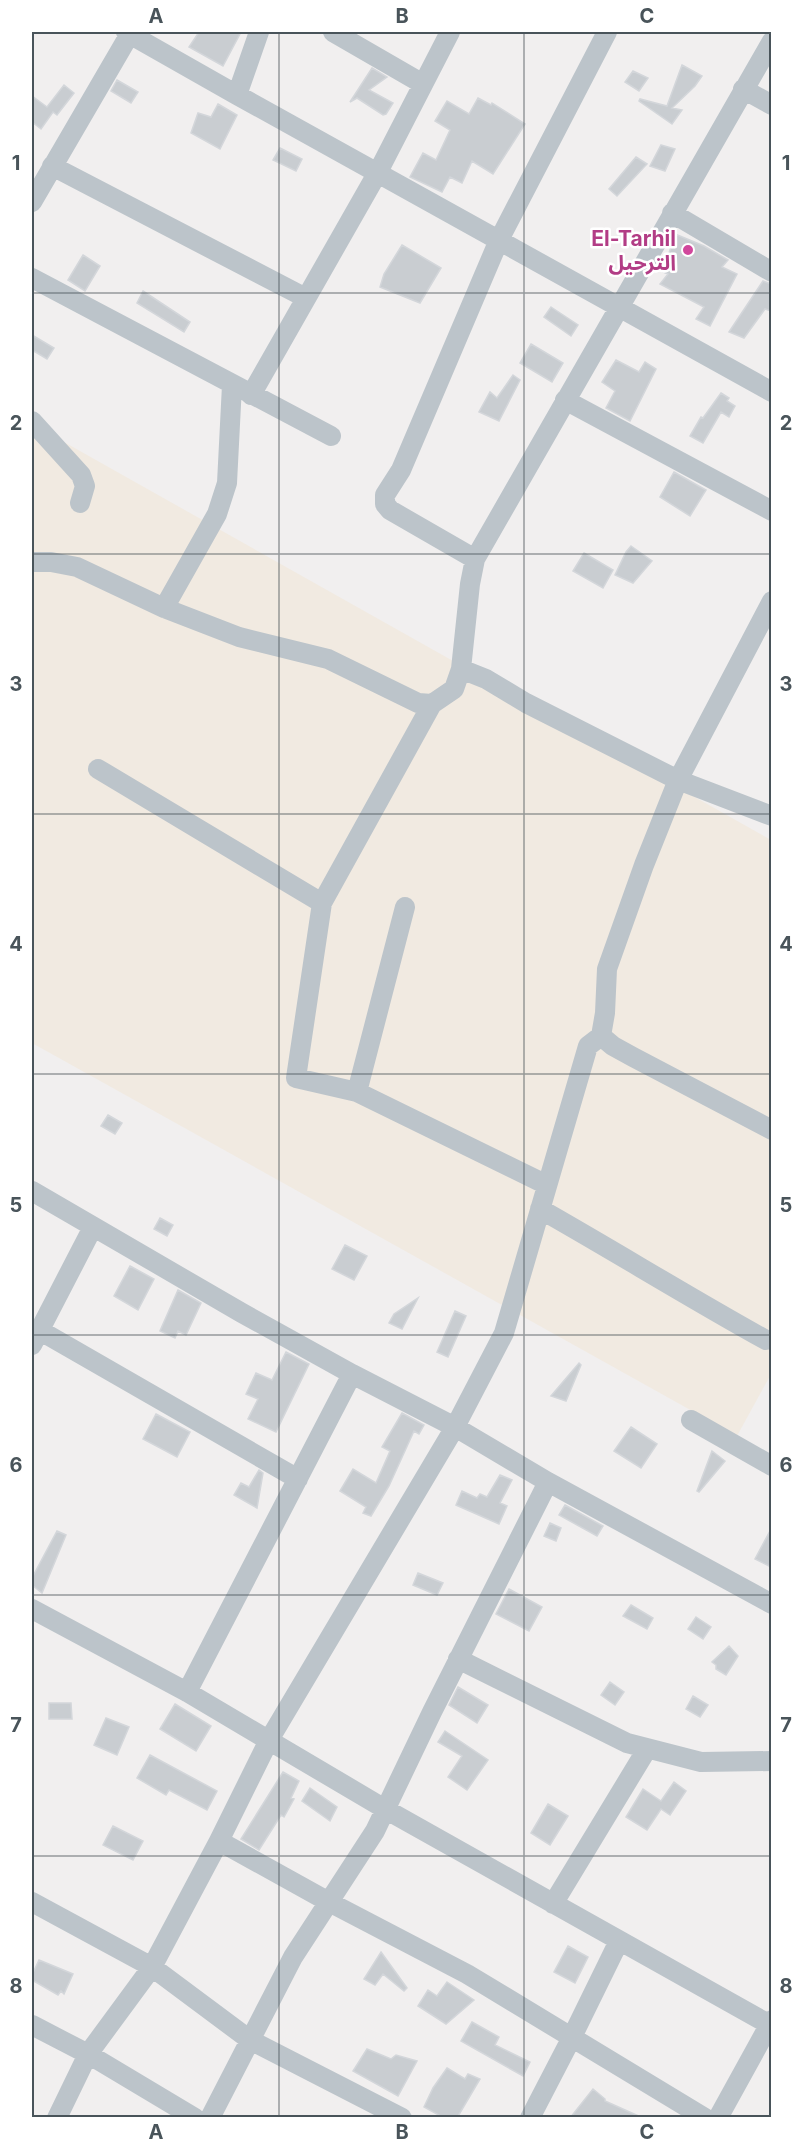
<svg xmlns="http://www.w3.org/2000/svg" width="803" height="2149" viewBox="0 0 803 2149" font-family="Inter,'Noto Sans Arabic',sans-serif">
<style>
.sand{fill:#f1eae1}
.building{fill:#c9cdd1;stroke:#d3d6da;stroke-width:1.5}
.lines{fill:none;stroke-linecap:round;stroke-linejoin:round}
.minor{stroke:#bcc4ca;stroke-width:20}
.grid{fill:none;stroke:#49545a;stroke-width:1.5;stroke-opacity:0.55}
.hotel-dot{fill:#d1479c;stroke:#fff;stroke-width:2}
.labels{text-anchor:middle;dominant-baseline:central;stroke-width:5;stroke-linejoin:round;paint-order:stroke}
.hotel-label{font-size:21px;font-weight:bold;fill:#b23c85;stroke:#fff;text-anchor:end}
.neatline{fill:none;stroke:#49545a;stroke-width:2}
.grid-label{font-size:20px;text-anchor:middle;font-weight:bold;fill:#49545a}
</style>
<rect width="100%" height="100%" fill="#f1efef"/>
<path class="sand" d="M32,424L771,840V1374L737,1436L32,1043Z"/>
<path class="building" d="M199,32H241L223,66L189,47Z
M682,65L702,76L695,86L672,108L682,110L672,124L639,101L640,99L667,106Z
M372,68L387,77L369,90L393,103L386,114L383,115L357,98L350,102Z
M633,71L648,78L639,91L625,82Z
M117,80L138,92L131,103L111,91Z
M64,85L74,93L57,115L53,112L41,129L32,122V96L47,107Z
M478,98L491,105L492,103L525,124L493,174L472,161L462,183L450,177L442,192L410,177L423,153L436,160L450,130L435,121L447,101L469,114Z
M218,104L237,115L220,149L191,133L198,113L211,117Z
M661,145L675,149L665,171L650,166Z
M280,148L302,159L296,171L273,160Z
M636,157L647,164L617,196L609,189Z
M675,234L704,246L728,260L722,267L737,274L710,326L696,319L704,307L660,284L668,274L663,272Z
M402,245L441,268L420,303L380,287L384,274Z
M83,255L100,266L85,291L68,280Z
M763,281L771,284V311L765,309L744,338L729,332Z
M143,291L190,322L184,332L137,303Z
M551,307L578,325L571,336L544,317Z
M32,335L54,348L47,359L32,350Z
M531,344L563,363L552,382L520,363Z
M616,360L639,372L645,362L656,369L630,421L606,408L615,391L602,382Z
M513,375L520,380L499,421L479,412L490,392L497,398Z
M721,393L729,398L727,401L735,406L729,417L721,412L703,443L690,436L701,417L703,418Z
M674,472L706,490L690,516L660,497Z
M631,546L652,561L633,583L615,575L626,552Z
M584,553L613,570L603,588L573,571Z
M108,1115L122,1123L115,1134L101,1126Z
M160,1218L173,1225L167,1236L154,1229Z
M345,1245L367,1256L354,1280L332,1269Z
M130,1266L154,1279L138,1310L114,1296Z
M178,1290L201,1303L186,1335L178,1331L175,1338L160,1331Z
M418,1298L402,1329L389,1323L394,1314Z
M455,1311L466,1316L448,1357L437,1352Z
M286,1352L309,1364L276,1432L248,1419L258,1399L246,1394L256,1373L272,1380Z
M579,1363L581,1365L566,1401L551,1396Z
M402,1413L424,1425L419,1434L414,1431L389,1486L371,1516L363,1513L366,1507L340,1491L353,1469L376,1483L390,1451L382,1447Z
M156,1414L190,1432L177,1457L143,1439Z
M631,1427L657,1444L641,1468L614,1451Z
M712,1451L725,1461L699,1492L697,1491Z
M259,1470L263,1473L257,1508L234,1495L241,1483L249,1487Z
M500,1475L512,1480L500,1503L507,1506L499,1524L456,1505L462,1491L477,1498L480,1494L487,1497Z
M565,1505L603,1526L597,1536L559,1515Z
M550,1523L561,1528L556,1541L544,1536Z
M771,1529V1567L755,1559Z
M57,1531L66,1535L42,1593L32,1585V1578Z
M418,1573L443,1583L437,1595L413,1585Z
M509,1589L542,1607L529,1631L496,1614Z
M631,1605L653,1618L647,1629L623,1616Z
M696,1617L711,1627L703,1639L688,1629Z
M729,1646L738,1656L726,1675L716,1669V1665L712,1662Z
M610,1682L624,1692L615,1705L601,1695Z
M458,1687L488,1705L477,1723L449,1705Z
M693,1696L708,1705L700,1717L686,1709Z
M49,1703H71L72,1719H49Z
M175,1704L211,1726L196,1751L160,1729Z
M106,1718L129,1727L117,1755L94,1745Z
M445,1731L488,1760L467,1790L448,1777L462,1756L438,1742Z
M150,1755L217,1791L207,1810L169,1790L166,1795L137,1778Z
M283,1772L299,1781L291,1798L294,1799L284,1817L281,1815L259,1850L241,1839Z
M674,1782L686,1791L670,1815L661,1809L647,1830L626,1817L643,1789L661,1801Z
M310,1788L337,1807L330,1821L302,1801Z
M548,1804L568,1816L550,1845L531,1833Z
M113,1826L143,1841L133,1860L103,1845Z
M568,1946L588,1957L575,1983L554,1972Z
M381,1952L407,1988L404,1991L383,1974L375,1985L364,1979Z
M39,1960L73,1974L64,1994L61,1991L58,1995L32,1980V1975Z
M447,1982L474,2000L446,2024L418,2006L428,1990L437,1996Z
M472,2022L499,2037L495,2045L530,2062L523,2076L461,2041Z
M367,2049L391,2059L396,2055L417,2061L398,2096L353,2071Z
M447,2068L465,2079L468,2074L480,2079L457,2118H444L424,2107L433,2088Z
M593,2089L605,2099V2101L643,2118H570Z"/>
<g class="lines">
<path class="minor" d="M126,32L237,95L772,392
M333,32L423,84
M743,89L772,105
M237,95L259,32
M52,166L306,298
M32,202L131,32
M672,213L772,272
M32,278L331,436
M251,395L378,172L450,32
M565,400L772,511
M32,421L81,475L85,486L80,503
M475,559L390,510L385,504V495L401,470L499,240L607,32
M32,562H51L77,567L164,608L239,637L328,659L418,703L432,704L454,689L461,669L470,584L475,559L772,41
M772,601L678,780L644,865L607,969L605,1013L601,1036L613,1046L633,1057L772,1130
M164,608L217,514L227,483L232,385
M461,669L486,679L526,703L678,780L772,816
M432,704L322,903L296,1078L357,1092L547,1185
M98,769L322,903
M357,1092L405,907
M32,1191L242,1313L352,1374L455,1427L548,1482L772,1604
M540,1209C616,1252 690,1298 766,1340
M39,1330L298,1479
M32,1345L93,1227
M691,1420L772,1466
M32,1609L187,1692L385,1809L772,2026
M458,1659L627,1743L701,1762L772,1761
M187,1692L352,1374
M219,1841L329,1902L467,1974L705,2118
M32,1902L152,1967L250,2040L402,2118
M553,1904L647,1749
M32,2025L88,2054L195,2118
M57,2118L88,2054L152,1967L219,1841L269,1740L455,1427L504,1333L588,1046L601,1036
M210,2118L293,1957L375,1831L432,1712L548,1482
M530,2118L572,2037L619,1941
M718,2118L772,2020"/>
</g>
<path class="grid" d="M279,32V2118M524,32V2118M32,293H772M32,554H772M32,814H772M32,1074H772M32,1335H772M32,1595H772M32,1856H772"/>
<circle class="hotel-dot" cx="688" cy="250" r="6"/>
<g class="labels">
<g class="hotel-label">
<text x="676" y="238">El-Tarhil<tspan x="676" dy="24">الترحيل</tspan></text>
</g>
</g>
<rect width="803" height="2149" fill="none" stroke="#ffffff" stroke-width="66"/>
<rect x="33" y="33" width="737" height="2083" class="neatline"/>
<g class="grid-label">
<text x="156" y="23">A</text>
<text x="402" y="23">B</text>
<text x="647" y="23">C</text>
<text x="16" y="170">1</text>
<text x="786" y="170">1</text>
<text x="16" y="430">2</text>
<text x="786" y="430">2</text>
<text x="16" y="691">3</text>
<text x="786" y="691">3</text>
<text x="16" y="951">4</text>
<text x="786" y="951">4</text>
<text x="16" y="1212">5</text>
<text x="786" y="1212">5</text>
<text x="16" y="1472">6</text>
<text x="786" y="1472">6</text>
<text x="16" y="1732">7</text>
<text x="786" y="1732">7</text>
<text x="16" y="1993">8</text>
<text x="786" y="1993">8</text>
<text x="156" y="2139">A</text>
<text x="402" y="2139">B</text>
<text x="647" y="2139">C</text>
</g>
</svg>
